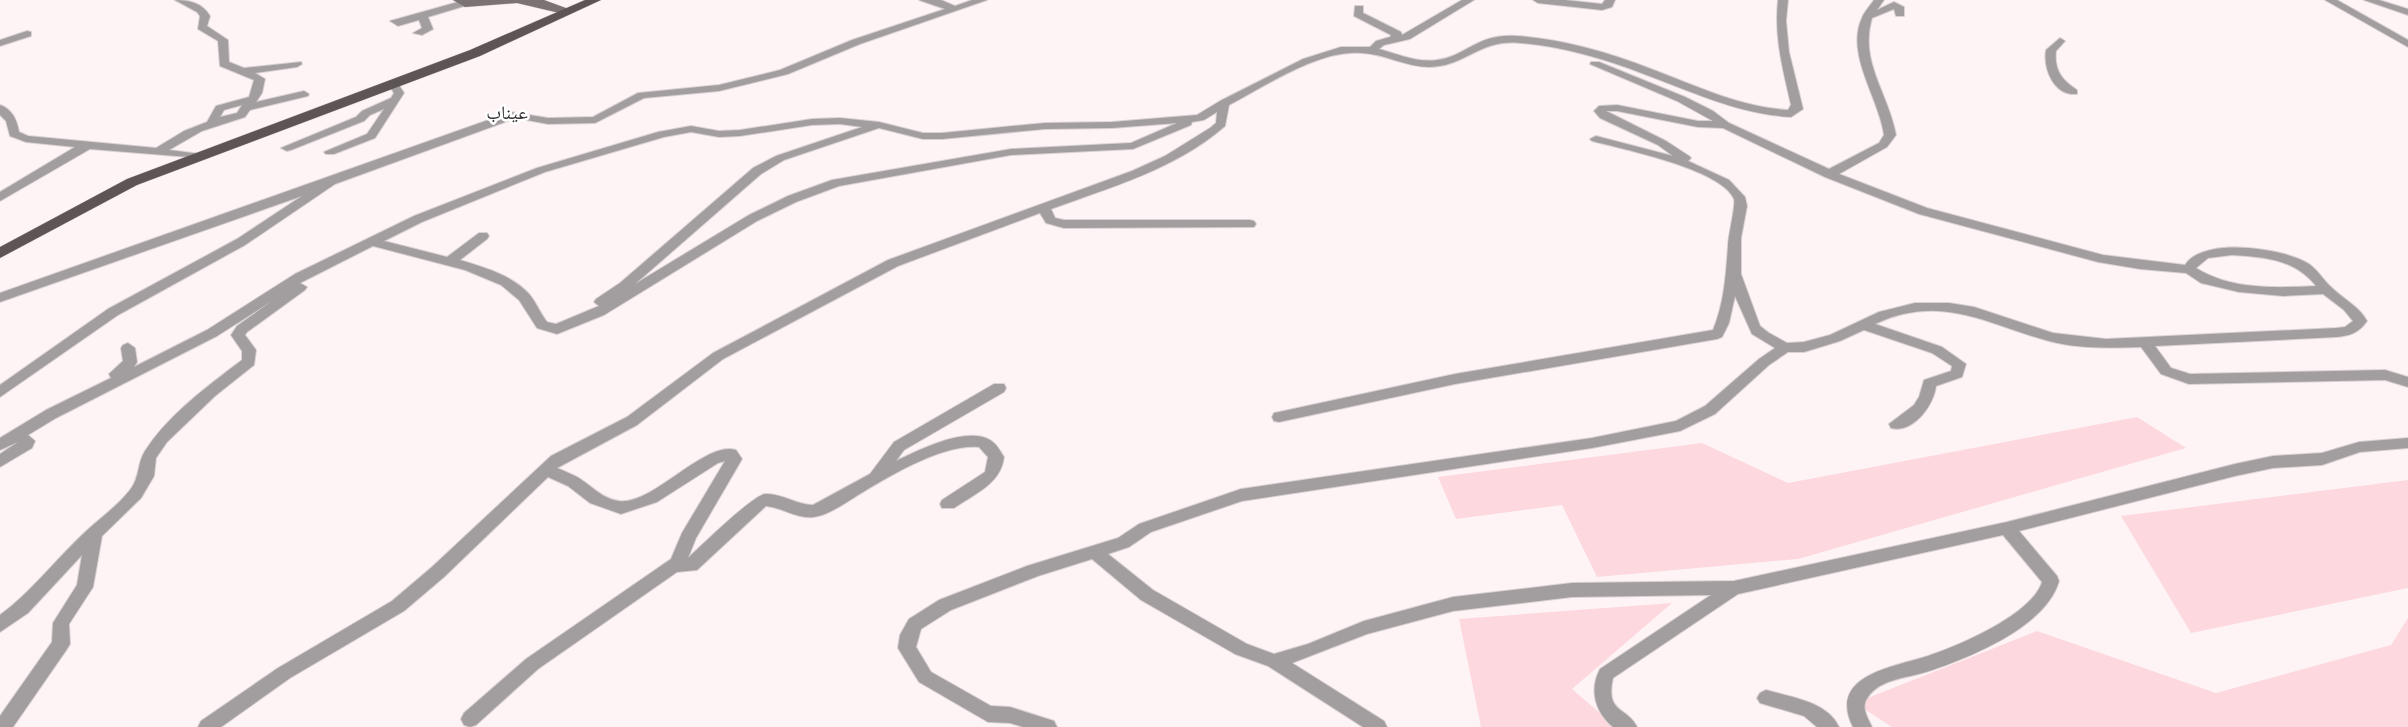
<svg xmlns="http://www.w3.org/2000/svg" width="2408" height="727" viewBox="0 0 2408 727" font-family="Barlow,'Noto Naskh Arabic',sans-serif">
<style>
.green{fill:#fdd8de}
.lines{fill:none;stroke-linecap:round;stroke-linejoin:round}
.street-casing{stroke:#d9d1d2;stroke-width:2}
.secondary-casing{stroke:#d9d1d2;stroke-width:1}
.primary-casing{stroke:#d9d1d2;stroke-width:1}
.street{fill:#a29d9e;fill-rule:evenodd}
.secondary{fill:#7a7273;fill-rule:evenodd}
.primary{fill:#5d5456;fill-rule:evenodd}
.labels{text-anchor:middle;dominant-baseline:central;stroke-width:5;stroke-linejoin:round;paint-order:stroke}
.far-quarter-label{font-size:19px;fill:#332f2f;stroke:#fff}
</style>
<rect width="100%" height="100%" fill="#fef4f6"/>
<path class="green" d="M2137,417L2186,448L1798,559L1597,577L1562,505L1456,519L1438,477L1702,443L1788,483Z
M2408,480V588L2191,633L2121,516Z
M1672,603L1572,689L1616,727H1481L1459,619Z
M2408,618V727H1892L1855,703L2037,631L2216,693L2391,645Z"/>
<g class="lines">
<defs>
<path id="street" d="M175,0C190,0 202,3 210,16L207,26L228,40L229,62L244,68L301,62L302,64L297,67L255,73L265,79L262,93L256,102L304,91L309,94L308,96L250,110L245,117L202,131L169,150L201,154V158L90,149L0,201V192L75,147L26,142L10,136L6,121L0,115V105C12,109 17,120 19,132L28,136L156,148L184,131L207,122L216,106L249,97L254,80L220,66L218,41L198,29L200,16L197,12ZM242,105L237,113L220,117L224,110Z
M465,0L470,3L468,5L428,17L433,29L422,35L413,33L422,28L419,20L398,26L390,21Z
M919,0H941L955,6L972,0H987L860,44L788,74L719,91L644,98L595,123L548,124L516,118L335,184L245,245L118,315L0,397V385L108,309L237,239L302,196L0,302V293L511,112L548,118L593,117L638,93L719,85L780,70L852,40L945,9Z
M1462,0H1474L1410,39L1384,45L1379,49C1398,54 1417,63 1437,60C1467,56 1477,33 1517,36C1562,39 1610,53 1651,69C1697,86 1739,107 1788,110L1791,105C1783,69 1774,38 1778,0H1788L1786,21L1789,52L1803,109L1791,117C1738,114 1693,92 1644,74C1605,59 1561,46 1520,43C1479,39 1465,67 1429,67C1406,67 1385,54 1362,53C1319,49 1266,86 1229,105L1225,126C1176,169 1111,187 1051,209L1055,218L1064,220H1250L1254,221L1256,224L1254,227L1064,228L1046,223L1040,213L898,266L723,359L637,425L557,468C564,471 571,474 577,477C591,485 602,499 619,501C652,506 705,440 736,450L742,459L696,538L688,558C700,547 753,495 765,494C782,493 796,505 813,505L870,474L894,442L994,384H1004L1006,388L1004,392L904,450L896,461C919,450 966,426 990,440C997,444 1000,451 1004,457C1001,484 974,494 954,508H942L940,504L942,500L985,472L988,457L979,447C943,443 888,477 858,495C845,503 829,515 814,517C797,519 783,508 766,506L697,570L677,572L538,669L476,725L470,727L464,725L461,719L464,713L526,659L671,559L682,533L725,461L718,463L657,502L621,514L590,503L568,486L548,477L444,577L404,611L290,678L221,727H198L201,721L278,668L392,601L432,567L551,456L627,417L713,353L888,260L1132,171L1165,156L1210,128L1216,123L1217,112L1204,120L1192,122L1191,125L1133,149L1011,155L839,186L796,202L757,221L604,315L557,334L537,328L519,300L501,285L465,270L373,246L300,283L307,287L305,290L247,332L245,335L256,350L254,365L215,396L167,442L156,458L154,476L141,498L102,536L93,587L69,624L70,644L67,649L13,727H0V716L52,642L53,623L77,585L82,555L28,613L0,632V615C30,593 53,563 80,537C96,521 116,508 130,490C140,478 137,463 145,451C169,414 208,386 242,360V351L231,335L237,326L272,301L217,336L56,418L28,435L35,441L32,448L0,467V454L18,442L0,450V438L46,410L111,378L109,374L123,361L121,348L123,345L128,343L135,348L137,362L134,367L207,330L295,274L414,216L537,168L658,132L691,126L719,131L740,130L812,119L840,118L879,122L923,133H942L1045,123L1112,122L1197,115L1220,101L1303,59L1341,47H1370L1376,41L1390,37L1391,35L1354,16L1355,6H1363V13L1401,32L1402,35ZM1177,123L1131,143L1011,149L832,180L788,196L749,215L635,284L761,174L784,160L879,128L923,139H942L1045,129L1112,128ZM840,124L862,127L776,156L753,168L620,283L596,299L594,302L599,306L556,324L547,322C540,313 536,302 529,294C512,275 483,267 460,260L487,239L489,236L487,233H479L447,257L384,241L422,222L545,172L664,137L691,132L719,137L740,136L812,125Z
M1533,0H1565L1602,4L1605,0H1615L1612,7L1602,10L1538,3Z
M1874,0H1884L1877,10L1894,2L1904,7V16H1896L1894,9L1872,18C1859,62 1888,92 1896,135L1887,147L1839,174L1927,208L2103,255L2185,265C2203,236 2284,248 2309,264C2318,270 2323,280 2331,287C2344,300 2358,305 2367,321C2359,333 2349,336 2336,337L2155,346L2171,368L2190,374L2385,370L2408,377V387L2385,380L2189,384L2161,374L2141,347C2110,348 2078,349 2049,341C1986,324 1941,293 1875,324L1942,347L1966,364L1962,377L1936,386C1934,405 1913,434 1891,428L1889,424L1914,405L1919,397L1924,380L1951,371L1952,366L1932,353L1864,330L1840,341L1804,352H1788L1769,365L1715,414L1680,431L1592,448L1242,501L1151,532L1129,547L1108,554L1153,590L1247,644L1274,654L1308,644L1364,621L1453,597L1572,583L1734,581L2007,522L2235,464L2273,456L2322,453L2359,442L2408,438V448L2360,452L2322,465L2273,468L2235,476L2019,531L2057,576L2059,581C2046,627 1969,658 1926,672C1907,678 1880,679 1868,697C1860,707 1868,718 1872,727H1853C1827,675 1894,667 1928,656C1958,646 2032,615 2042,582L2003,535L1738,594L1613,678C1605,714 1627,706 1637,727H1613C1595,712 1589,690 1600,669L1711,595L1572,597L1453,611L1367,634L1292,663L1384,721L1387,727H1363L1268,666L1235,654L1141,600L1092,559L1038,576L951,610L921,629L916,647L931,672L991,706L1010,707L1054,721L1057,727H1023L1010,723L988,722L919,682L898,648L900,635L909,619L939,600L1027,566L1118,538L1139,524L1241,489L1592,438L1676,421L1705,406L1759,359L1775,348L1752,334L1735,296L1729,323L1722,337L1717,339L1455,384L1279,422L1274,421L1272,417L1274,413L1279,412L1455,374L1713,330C1724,304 1726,275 1728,246C1728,236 1736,205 1734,199C1722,169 1622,149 1592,141L1590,139L1596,136L1673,156L1658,145L1600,118L1594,111L1599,106L1617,105L1698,121H1713L1677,101L1590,64L1591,62H1599L1685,97L1713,111L1729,123L1829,169L1879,143L1884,135C1879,98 1845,54 1862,18C1864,12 1870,6 1874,0ZM1606,111H1617L1698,127L1723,128L1825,177L1919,214L2098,262L2140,269L2186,273L2201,283L2239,292L2283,296L2323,294L2344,310L2353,321L2345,327L2336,328L2106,339L2053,333L1974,307L1949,303H1915L1879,312L1830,335L1804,342L1787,343L1769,333L1760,326L1741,274V238L1747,206L1745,197L1729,180L1688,161L1691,158L1689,156L1666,141ZM2232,255C2264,257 2295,259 2316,286C2276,288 2231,290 2196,268L2208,258Z
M2325,0H2337L2408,40V47Z
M2364,0H2379L2408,9V15Z
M27,31L31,32V36L0,46V40Z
M2060,38L2065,41L2056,51C2054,69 2061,80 2077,90V94C2054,96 2043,69 2046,50Z
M393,81L397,82L404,93L375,138L334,154H326L324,152L367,134L384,109L370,115L364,121L291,150L287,151L281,148L356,117L362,111L391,98L394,93L388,84Z
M1766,690C1790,697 1827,701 1839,727H1817L1804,716L1760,703L1757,698L1760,693Z"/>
<path id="secondary" d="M453,0H544L574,11L568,15L517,3L465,7Z"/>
<path id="primary" d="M585,0H601L480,56L137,185L0,258V247L127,179L470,50Z"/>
</defs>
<use href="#street" class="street-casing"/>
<use href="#secondary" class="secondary-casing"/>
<use href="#primary" class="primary-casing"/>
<use href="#street" class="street"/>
<use href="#secondary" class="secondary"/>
<use href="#primary" class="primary"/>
</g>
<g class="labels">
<g class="far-quarter-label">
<text x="507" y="111">عيناب</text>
</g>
</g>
</svg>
